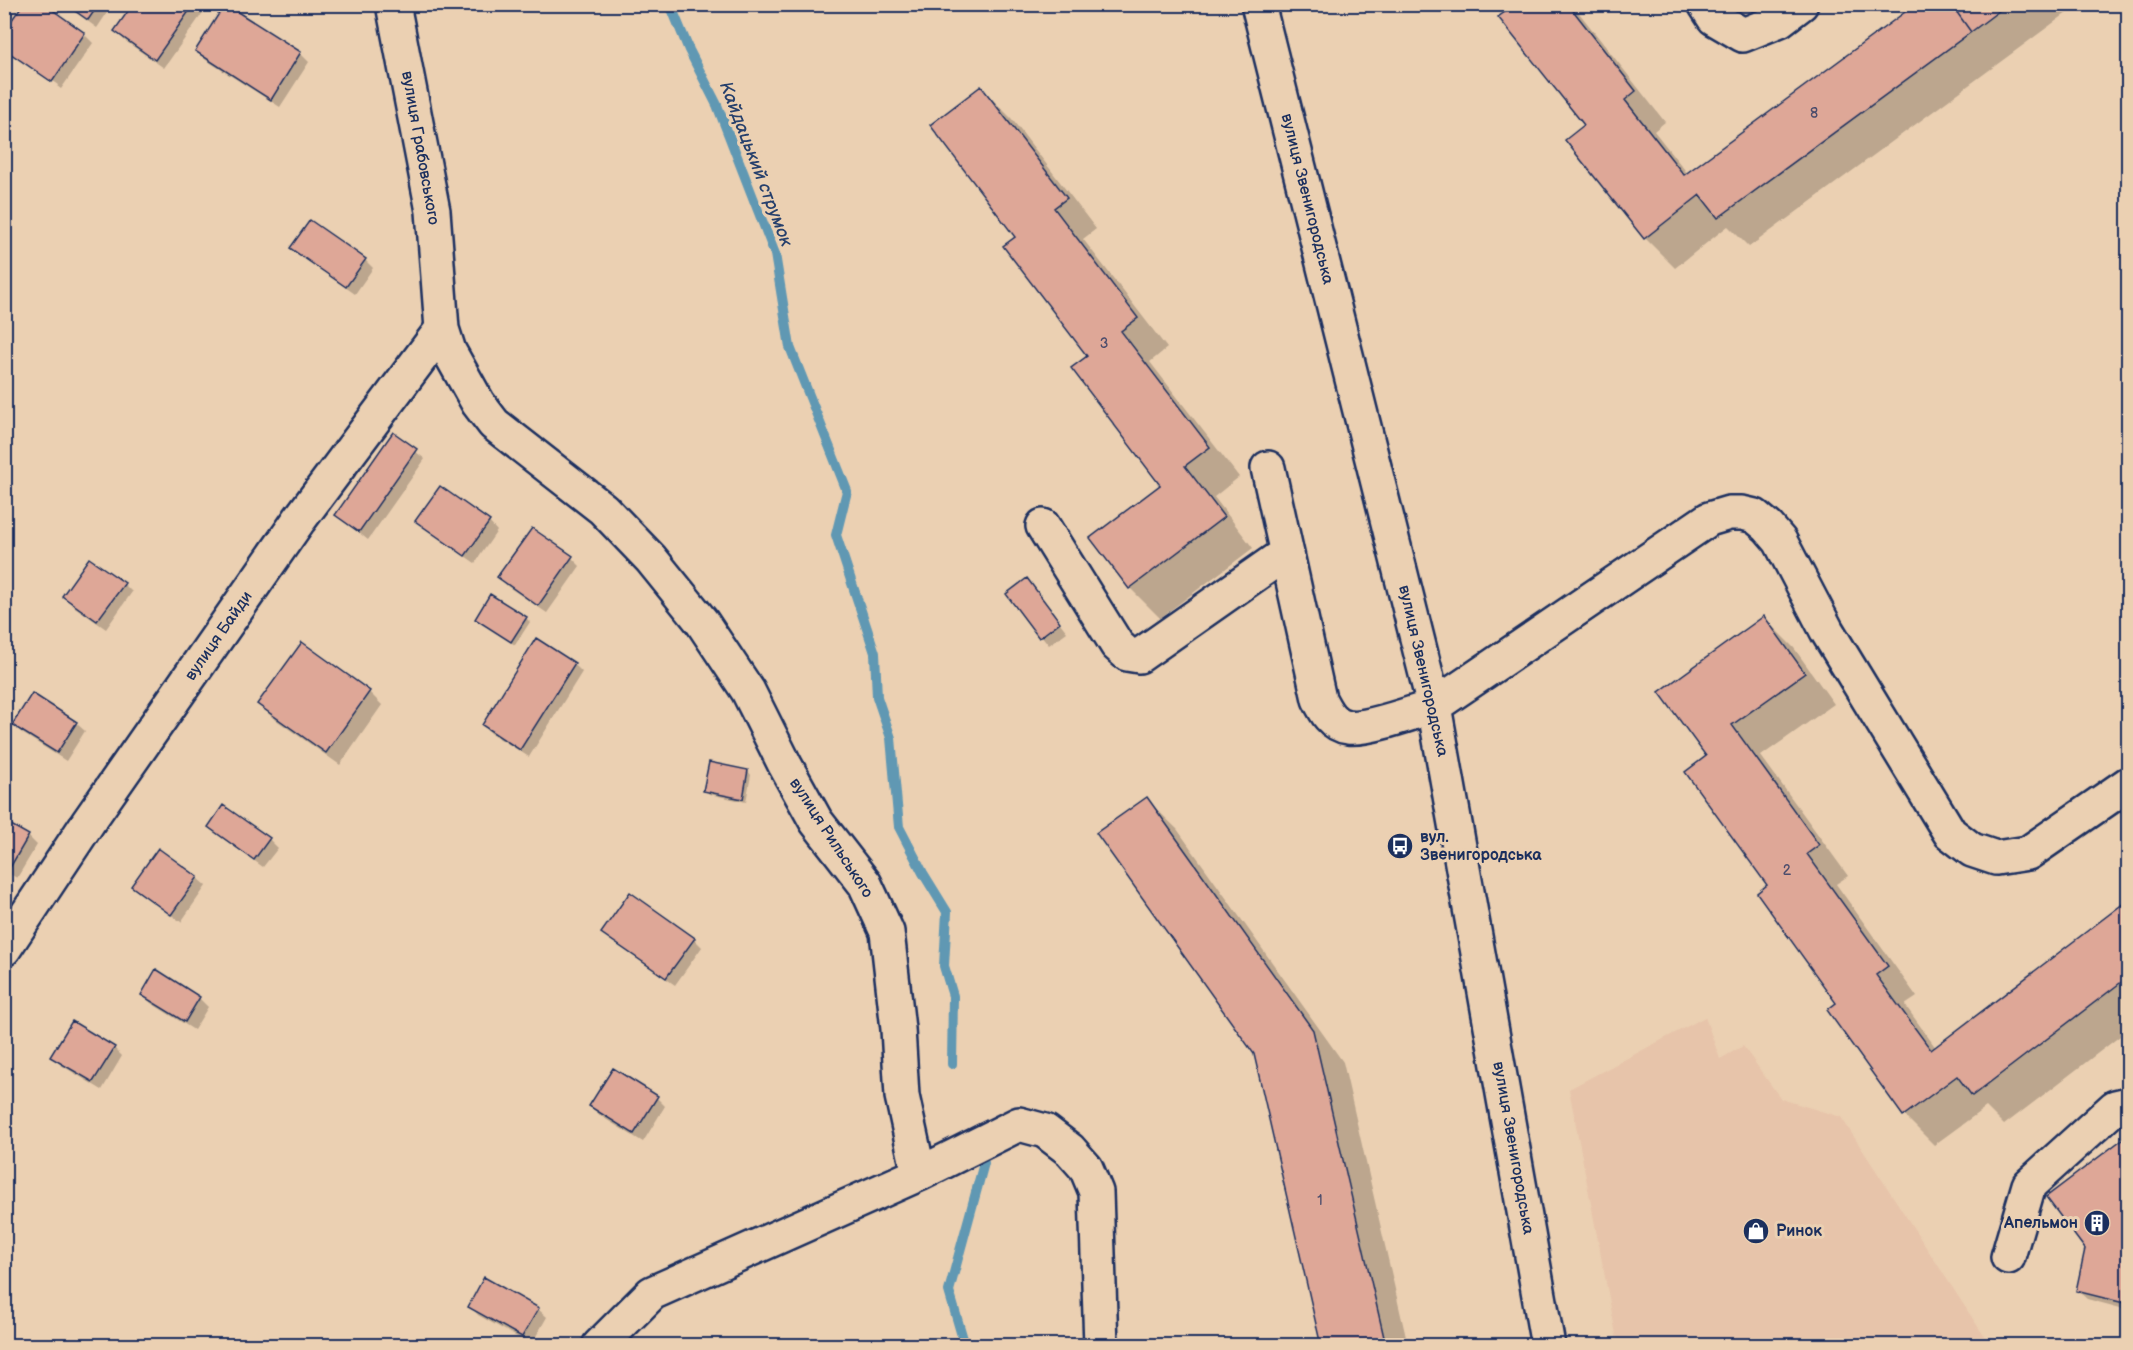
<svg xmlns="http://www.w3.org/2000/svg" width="2133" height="1350" viewBox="0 0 2133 1350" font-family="'Balsamiq Sans',sans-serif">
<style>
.built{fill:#e7c4aa}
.shadow{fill:#0003}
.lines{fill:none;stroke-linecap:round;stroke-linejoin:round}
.stream{stroke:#6198b3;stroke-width:10}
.building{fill:#dea797;stroke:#1b2f5e;stroke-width:1.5}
.minor-casing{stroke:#1b2f5e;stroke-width:38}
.minor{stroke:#ebd0b2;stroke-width:33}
.labels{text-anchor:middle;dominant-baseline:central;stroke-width:6;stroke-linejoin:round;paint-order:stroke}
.number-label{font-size:14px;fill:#4c4d6c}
.street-label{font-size:16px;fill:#1b2f5e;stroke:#ebd0b2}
.poi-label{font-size:16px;font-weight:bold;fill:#1b2f5e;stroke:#ebd0b2;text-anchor:start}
.water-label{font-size:18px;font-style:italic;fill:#27406c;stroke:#ebd0b2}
</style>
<rect width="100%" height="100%" fill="#ebd0b2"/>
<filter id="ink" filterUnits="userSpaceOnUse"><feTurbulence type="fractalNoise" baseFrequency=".0167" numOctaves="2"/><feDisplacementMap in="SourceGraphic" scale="12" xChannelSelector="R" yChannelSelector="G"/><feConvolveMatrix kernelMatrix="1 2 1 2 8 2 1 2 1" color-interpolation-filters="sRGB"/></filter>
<g filter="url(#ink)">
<path class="built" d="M1705,1017L1720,1059L1743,1046L1781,1099L1841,1117L1990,1345H1618L1569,1089Z"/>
<path class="shadow" d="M25,4H42L84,34L93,43L61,89L57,86L59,85L5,47L4,49V33Z
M64,4H113L97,28Z
M134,4H209L164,68L124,40L116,31Z
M1508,4H1582L1576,9L1665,122L1654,131L1688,174L1918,4H2079L1749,247L1728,226L1675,268L1645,238L1586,126Z
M197,51L300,53L309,62L280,107L206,60Z
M981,88L1011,118L1096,229L1083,239L1167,348L1150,362L1239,477L1214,497L1253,548L1160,618L1130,588L1162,485L1089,357L1017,237Z
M292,248L365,260L373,268L355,294L301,256Z
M393,434L425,459L368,540L337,515Z
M417,521L489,522L497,531L475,563L426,529Z
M572,558L580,566L547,613L507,586L499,577Z
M1027,580L1067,632L1049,645L1008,594Z
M124,584L132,592L106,629L72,605L64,596Z
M526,618L530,622L515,645L476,619Z
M1764,618L1794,648L1834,704L1761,756L1848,876L1836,884L1917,997L1905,1005L1936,1048L2128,902V1030L2004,1125L1986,1107L1934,1145L1904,1115L1769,886L1708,757Z
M574,664L582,672L529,757L492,734L483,725Z
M369,692L382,705L340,765L272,717L259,704Z
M76,723L85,731L66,761L22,733L14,725Z
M748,771L751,775L746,802L709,794L705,790Z
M1146,799L1177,829L1343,1062L1408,1346H1322L1255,1053Z
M223,807L269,839L278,848L263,867L218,835L210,827Z
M4,823L28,836L37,845L17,878L4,871Z
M197,878L206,886L181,922L142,894L133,886Z
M603,932L694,939L702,947L675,985L612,941Z
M157,971L199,998L208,1007L194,1030L151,1003L142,994Z
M114,1048L122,1056L102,1090L61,1065L52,1056Z
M657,1098L665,1106L643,1142L599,1115L591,1106Z
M2128,1137V1310L2087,1299L2078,1291L2087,1249L2048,1198Z
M470,1306L538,1309L547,1317L531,1345L478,1315Z"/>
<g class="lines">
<path class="stream" d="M670,4L689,50L717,105L775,254L790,347L847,491L836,535L875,653L877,697L891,738L899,827L923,873L947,912L944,966L953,996L952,1064
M965,1346L949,1291L984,1163"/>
</g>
<path class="building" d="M23,4H44L85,33L52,82L4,49V31Z
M65,4H99L88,20Z
M133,4H194L155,60L114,31Z
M225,4L301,52L271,100L195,51Z
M1506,4H1568L1636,91L1625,100L1684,175L1916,4H1951L1971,32L1718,218L1700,195L1644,239L1565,140L1584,125L1498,17L1509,9Z
M1951,4H2008L1971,32Z
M981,86L1067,198L1054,208L1138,318L1121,331L1210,447L1185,466L1224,517L1129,589L1090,538L1160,485L1071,368L1087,356L1003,246L1015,237L930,125Z
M310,220L366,259L346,287L290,248Z
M393,432L417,449L359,532L335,515Z
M440,486L490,521L465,556L415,521Z
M532,528L573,556L538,606L497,577Z
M89,558L125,583L97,621L62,596Z
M1027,578L1060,622L1039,638L1006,594Z
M490,594L527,617L511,642L475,619Z
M1764,616L1805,673L1732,725L1819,845L1807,854L1888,966L1876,975L1931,1050L2128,900V977L1972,1096L1957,1076L1903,1116L1827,1010L1836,1003L1757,893L1767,885L1685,772L1706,756L1659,692Z
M536,638L575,663L520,750L482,725Z
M302,642L370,691L326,753L257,704Z
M32,693L77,722L57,753L12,725Z
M709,762L748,770L743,799L703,791Z
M1147,797L1313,1030L1386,1346H1321L1254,1054L1096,833Z
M223,805L270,838L254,860L208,827Z
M4,821L29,835L8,871L4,869Z
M158,848L198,877L171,915L131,886Z
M630,892L695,938L666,978L601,933Z
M156,969L200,997L185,1022L141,995Z
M72,1021L115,1047L93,1082L50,1057Z
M613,1068L658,1096L634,1134L589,1106Z
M2128,1135V1304L2076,1291L2085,1249L2046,1197Z
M484,1277L539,1308L522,1337L468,1307Z"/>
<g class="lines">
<defs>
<path id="minor" d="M393,4L433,211L442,329L449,351L478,403L494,424L603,509L651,559L702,622L748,691L785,765L816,821L865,884L887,932L898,1029L902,1096L919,1174L652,1293L599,1346
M1258,4L1434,706L1548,1346
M1705,4L1714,18L1743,35L1780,20L1801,4
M1268,468L1319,699C1325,711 1332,725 1348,727C1365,730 1416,712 1434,706L1709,519L1729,513H1742L1755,516L1768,527L1780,541L1827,631L1950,833L1972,850L1996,858L2028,853L2128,784
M1043,526L1117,645L1127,654L1139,656L1286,553
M4,949L89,821L299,520L442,329
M919,1174L1019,1124L1045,1131L1070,1150L1086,1168L1096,1192L1101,1346
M2008,1257L2029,1185L2115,1107L2128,1104"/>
</defs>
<use href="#minor" class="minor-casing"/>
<use href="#minor" class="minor"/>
</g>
</g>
<defs>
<symbol id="bus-disc" viewBox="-11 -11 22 22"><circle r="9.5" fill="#1b2f5e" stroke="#ebd0b2"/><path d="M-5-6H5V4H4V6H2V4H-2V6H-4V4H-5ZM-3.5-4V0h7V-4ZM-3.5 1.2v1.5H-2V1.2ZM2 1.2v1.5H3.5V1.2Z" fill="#fff"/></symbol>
<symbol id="building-disc" viewBox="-11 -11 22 22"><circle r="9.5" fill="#1b2f5e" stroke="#ebd0b2"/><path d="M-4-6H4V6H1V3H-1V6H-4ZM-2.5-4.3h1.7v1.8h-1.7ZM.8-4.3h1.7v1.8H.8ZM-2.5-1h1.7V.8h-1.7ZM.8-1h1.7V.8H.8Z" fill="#fff"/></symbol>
<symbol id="shop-disc" viewBox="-11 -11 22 22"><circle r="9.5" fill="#1b2f5e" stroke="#ebd0b2"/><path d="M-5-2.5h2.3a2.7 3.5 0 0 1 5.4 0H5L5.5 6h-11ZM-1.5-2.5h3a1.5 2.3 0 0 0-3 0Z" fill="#fff"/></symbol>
</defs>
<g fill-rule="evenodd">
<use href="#bus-disc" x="1385" y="831" width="30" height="30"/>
<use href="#building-disc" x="2082" y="1208" width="30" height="30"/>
<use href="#shop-disc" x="1741" y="1216" width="30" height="30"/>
</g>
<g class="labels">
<g class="number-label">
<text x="1814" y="113">8</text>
<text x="1104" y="343">3</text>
<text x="1787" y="870">2</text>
<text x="1320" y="1200">1</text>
</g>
<g class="street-label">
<text transform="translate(420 148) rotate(80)">вулиця Грабовського</text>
<text transform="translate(1307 199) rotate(76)">вулиця Звенигородська</text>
<text transform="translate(219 636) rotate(-55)">вулиця Байди</text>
<text transform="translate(1423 671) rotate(77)">вулиця Звенигородська</text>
<text transform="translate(831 838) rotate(57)">вулиця Рильського</text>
<text transform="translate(1513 1148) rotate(80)">вулиця Звенигородська</text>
</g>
<g class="poi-label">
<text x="1420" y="837">вул.<tspan x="1420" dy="18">Звенигородська</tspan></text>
<text x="2078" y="1223" text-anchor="end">Апельмон</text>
<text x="1776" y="1231">Ринок</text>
</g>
<g class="water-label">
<text transform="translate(756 164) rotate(69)">Кайдацький струмок</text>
</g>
</g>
<rect width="2133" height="1350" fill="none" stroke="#ebd0b2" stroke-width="24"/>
<rect x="12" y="12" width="2109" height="1326" fill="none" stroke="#1b2f5e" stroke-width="2" filter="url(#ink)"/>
</svg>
